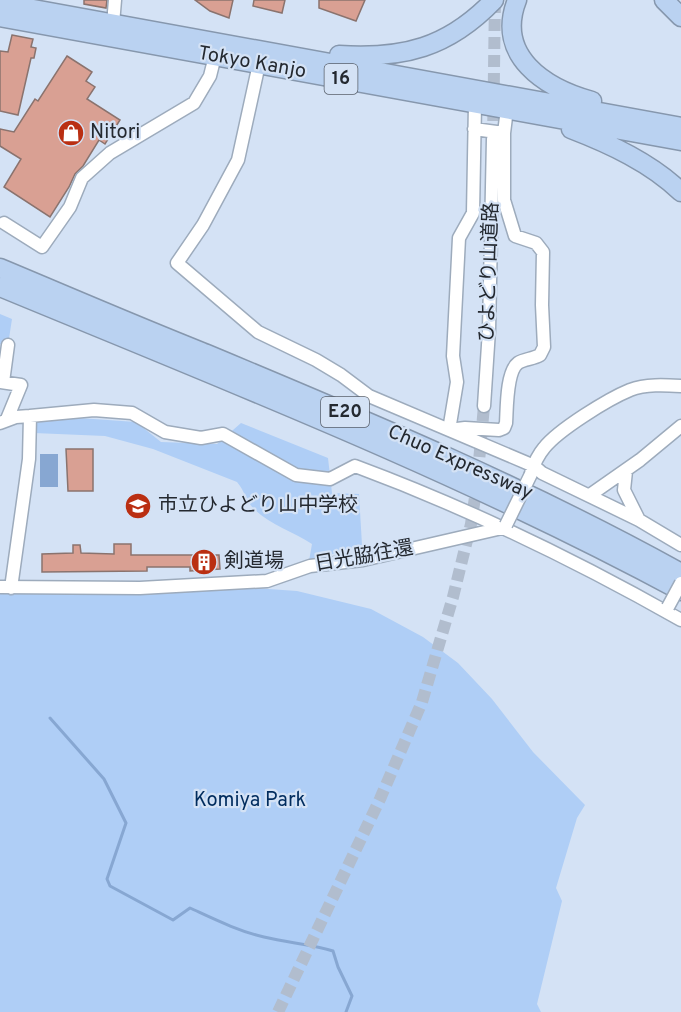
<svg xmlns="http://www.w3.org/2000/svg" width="681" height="1012" viewBox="0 0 681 1012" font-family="Overpass,'Noto Sans JP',sans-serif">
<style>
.green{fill:#afcef6}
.water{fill:#87a7d2}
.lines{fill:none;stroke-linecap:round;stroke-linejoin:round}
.stream{stroke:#87a7d2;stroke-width:3}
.building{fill:#d9a093;stroke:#8a736e;stroke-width:1.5}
.minor-tunnel{stroke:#b1bdce;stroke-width:12;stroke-dasharray:12 6;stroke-linecap:butt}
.minor-casing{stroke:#9dabbc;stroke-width:15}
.highway-casing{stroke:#8697ad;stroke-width:21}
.minor{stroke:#fff;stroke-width:12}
.highway{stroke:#bad2f1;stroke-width:18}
.minor-bridge-casing{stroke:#9dabbc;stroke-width:15;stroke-linecap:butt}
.minor-bridge{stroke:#fff;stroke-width:12}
.labels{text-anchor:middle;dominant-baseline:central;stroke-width:4.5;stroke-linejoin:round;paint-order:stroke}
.shield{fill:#d4e2f5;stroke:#59606b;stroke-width:1.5}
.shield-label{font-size:18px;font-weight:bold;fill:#242930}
.street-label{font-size:20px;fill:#242930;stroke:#d4e2f5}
.poi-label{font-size:20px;fill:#242930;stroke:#d4e2f5;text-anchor:start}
.park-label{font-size:20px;fill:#002c5e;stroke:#d4e2f5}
</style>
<rect width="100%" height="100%" fill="#d4e2f5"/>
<path class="green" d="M0,314L12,319L8,345L0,344Z
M79,418L136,422L161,442L217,444L241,423L328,458L332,493L359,494L362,545L309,561L312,544C294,532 271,525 255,510C246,502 245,491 237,482L153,449L105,436L34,433L33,423Z
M254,588L297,591L371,609L423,637L458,663L492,699L533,752L585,805L577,818L556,888L562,901L537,1004L541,1012H0V591Z"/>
<path class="water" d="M40,454H58V487H40Z"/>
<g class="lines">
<path class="stream" d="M50,718L104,779L126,823L107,879L110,886L173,920L190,908C214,919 238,931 264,937C288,943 311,944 333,951L338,967L352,996L346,1012"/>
</g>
<path class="building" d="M84,0H107L106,8L84,4Z
M195,0H233L229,18L210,11Z
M254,0H285L282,13L253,6Z
M319,0H365L356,21L319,8Z
M12,35L33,39L31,47L36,48L34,58H31L18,115L0,111V51L8,52Z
M67,56L92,72L86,81L95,87L87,99L120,120L105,144L99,140L83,166L75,174L69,187L50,217L4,187L21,159L0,146V129L14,132L35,99L38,101Z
M66,449H93V491H68Z
M114,544H131V555H219L220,569L190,571V567H147V571L42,572V554L73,553V545H80L81,553L114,554Z"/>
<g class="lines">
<path class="minor-tunnel" d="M493,139L495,0
M278,1012L380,799L422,702L453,597L471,524L477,484L484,406"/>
<defs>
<path id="minor" d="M113,24L115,0
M259,64L238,160L203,225L177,263L258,332L316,360L341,375L369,396L534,466L542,473L639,520L681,545
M475,104L473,213L459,238L453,356L457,382L449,430L465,428L499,430L504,428L506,423C507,410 506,372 518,363C524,359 533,359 540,355L544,347L542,305L543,252L536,243L515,236L504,200V133L507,109
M474,129L504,133
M4,223L42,247L70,207L82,178L110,153L194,103L210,76L215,56
M0,382L21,385L7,419
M3,382L8,345
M484,406L489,330L493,139
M30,416L94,410L132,413L165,432L201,438L223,434L296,475L330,479L355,466C468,508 577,561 681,620
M0,423L16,417L30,416L29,459L11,588
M626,471L624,490L639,520
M531,473C534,464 538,455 544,448C558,430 608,399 630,390C646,384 664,385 681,386
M590,495L640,460L681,426
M0,587L140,588L267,581L310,566L363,560L502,528"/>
<path id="highway" d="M517,0C495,56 545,88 592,101
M664,0L681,17
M0,3L681,127
M0,17L681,141
M339,55C403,59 448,48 494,0
M571,129C610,144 651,163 681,192
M0,268C67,296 134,325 202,352C365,420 526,487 681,573
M0,287C230,382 462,473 681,591"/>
</defs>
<use href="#minor" class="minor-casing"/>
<use href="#highway" class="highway-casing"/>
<use href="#minor" class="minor"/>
<use href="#highway" class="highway"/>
<defs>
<path id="minor-bridge" d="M506,525L531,474
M668,607L681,583"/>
</defs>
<use href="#minor-bridge" class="minor-bridge-casing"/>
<use href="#minor-bridge" class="minor-bridge"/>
</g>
<defs>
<symbol id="shop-disc" viewBox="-11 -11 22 22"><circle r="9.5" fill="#ba2f12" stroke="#d4e2f5"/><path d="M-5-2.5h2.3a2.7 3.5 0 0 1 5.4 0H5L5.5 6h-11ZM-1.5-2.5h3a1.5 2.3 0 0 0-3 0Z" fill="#fff"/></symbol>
<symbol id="school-disc" viewBox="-11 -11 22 22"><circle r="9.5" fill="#ba2f12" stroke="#d4e2f5"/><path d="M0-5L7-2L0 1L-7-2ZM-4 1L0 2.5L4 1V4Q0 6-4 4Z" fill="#fff"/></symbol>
<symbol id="building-disc" viewBox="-11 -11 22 22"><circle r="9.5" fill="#ba2f12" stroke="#d4e2f5"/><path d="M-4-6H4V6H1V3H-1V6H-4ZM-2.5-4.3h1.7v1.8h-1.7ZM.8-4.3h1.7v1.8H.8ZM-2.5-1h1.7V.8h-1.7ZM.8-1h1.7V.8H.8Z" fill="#fff"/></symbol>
</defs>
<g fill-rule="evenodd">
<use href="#shop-disc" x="56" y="118" width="30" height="30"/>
<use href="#school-disc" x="123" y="491" width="30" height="30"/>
<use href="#building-disc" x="189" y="547" width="30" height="30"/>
</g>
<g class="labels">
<g class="shield">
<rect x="324.5" y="64" width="33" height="30" rx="4.5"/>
<rect x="321" y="397" width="48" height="30" rx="4.5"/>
</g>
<g class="shield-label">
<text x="341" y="79">16</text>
<text x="345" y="412">E20</text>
</g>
<g class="street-label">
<text transform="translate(252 63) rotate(10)">Tokyo Kanjo</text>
<text transform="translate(490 272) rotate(-88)">ひよどり山道路</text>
<text transform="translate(460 463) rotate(24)">Chuo Expressway</text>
<text transform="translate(364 557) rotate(-10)">日光脇往還</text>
</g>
<g class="poi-label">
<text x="90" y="133">Nitori</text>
<text x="158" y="506">市立ひよどり山中学校</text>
<text x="224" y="562">剣道場</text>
</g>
<g class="park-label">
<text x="250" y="801">Komiya Park</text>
</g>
</g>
</svg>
